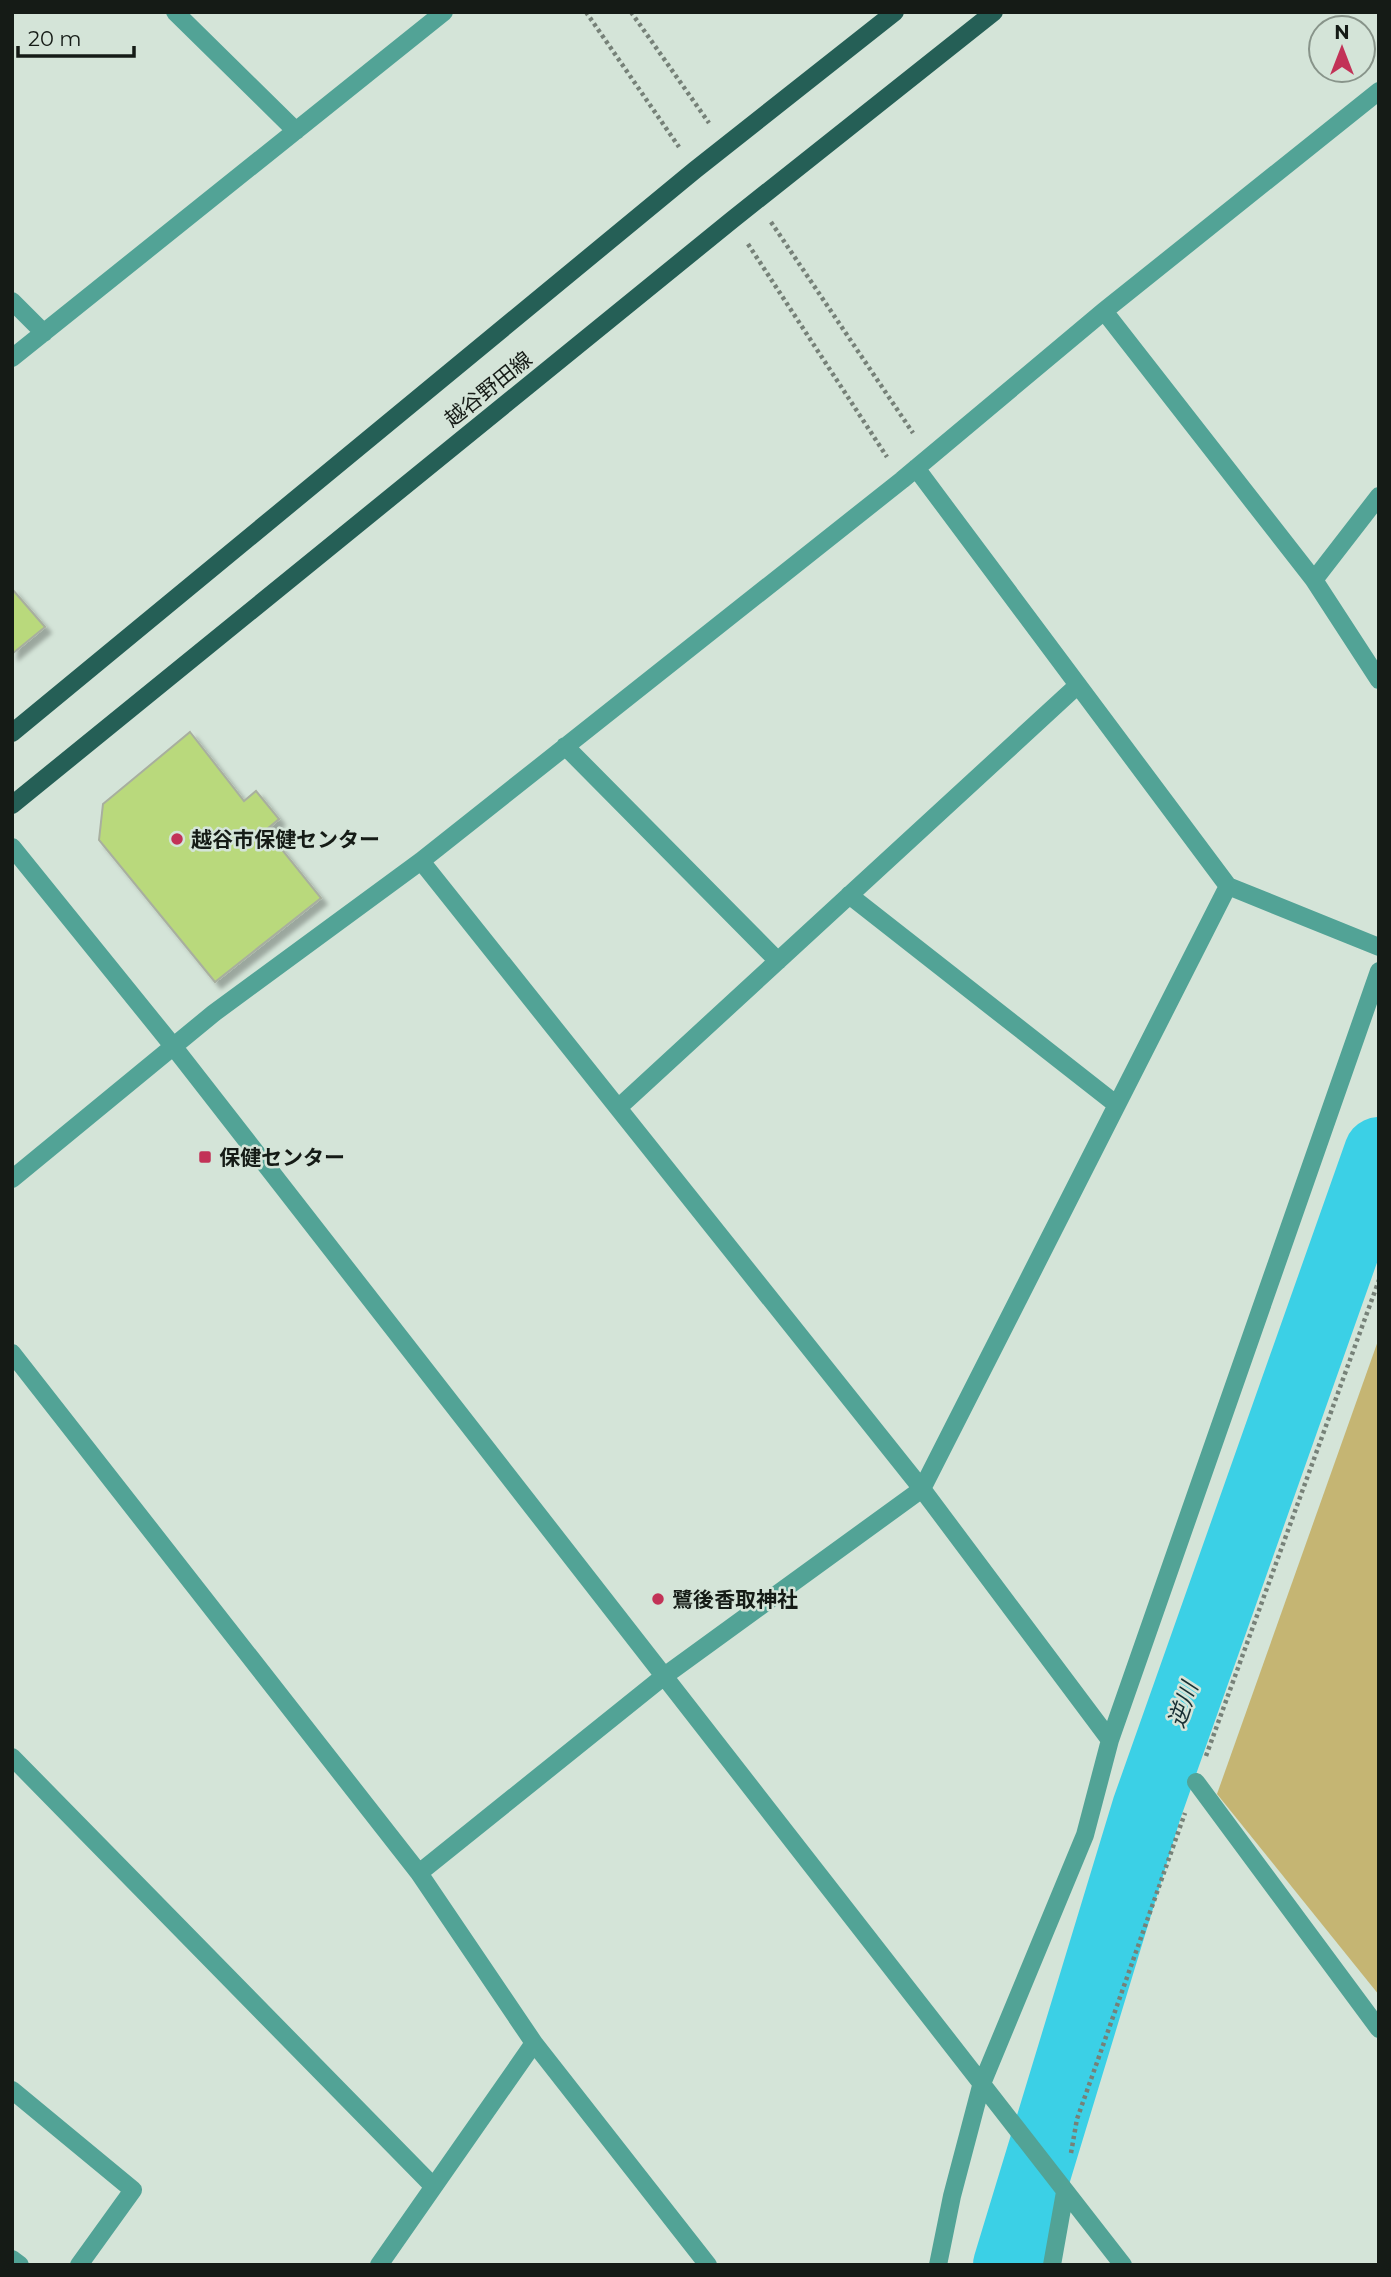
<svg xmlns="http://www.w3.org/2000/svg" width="1391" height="2277" viewBox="0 0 1391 2277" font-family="Montserrat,'Noto Sans JP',sans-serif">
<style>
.green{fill:#c5b573}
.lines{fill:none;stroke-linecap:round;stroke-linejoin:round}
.river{stroke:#3bd0e6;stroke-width:70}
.building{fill:#b9d97c;stroke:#a8af9f;stroke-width:2;filter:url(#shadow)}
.path{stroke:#768178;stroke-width:4.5;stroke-dasharray:3.5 3.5;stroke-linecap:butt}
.minor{stroke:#52a396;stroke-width:18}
.major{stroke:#255f56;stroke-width:18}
.poi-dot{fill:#c23257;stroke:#d4e4d8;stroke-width:2.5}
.labels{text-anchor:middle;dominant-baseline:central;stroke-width:5;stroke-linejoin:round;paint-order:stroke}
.street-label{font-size:21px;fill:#151b16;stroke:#d4e4d8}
.poi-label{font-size:21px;font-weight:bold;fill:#151b16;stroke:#d4e4d8;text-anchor:start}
.water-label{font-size:23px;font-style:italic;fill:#172f33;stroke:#d4e4d8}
</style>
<defs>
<filter id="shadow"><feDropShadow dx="6" dy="6" stdDeviation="2" flood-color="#0004"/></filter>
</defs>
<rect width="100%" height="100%" fill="#d4e4d8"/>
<path class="green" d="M1379,1338V1995L1217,1794Z"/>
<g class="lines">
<path class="river" d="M1008,2265L1147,1808L1379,1152"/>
</g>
<path class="building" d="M12,589L45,627L12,654Z
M190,732L244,801L256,791L279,819L266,830L321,898L215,982L99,840L103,804Z"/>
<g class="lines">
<path class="path" d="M586,12L679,147
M631,12L709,123
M771,222L913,433
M748,244L887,457
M1206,1756L1379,1280
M1071,2153L1077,2119L1185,1813"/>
<path class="minor" d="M175,12L296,131
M12,301L44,333
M1104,311L1314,580L1379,680
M12,358L444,12
M916,468L1228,886L1379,947
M1314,580L1379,496
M565,746L778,961
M12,847L173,1046L1123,2265
M421,861L922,1489L1110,1740
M849,895L1117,1105
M618,1108L1078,685
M12,1179L214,1013L421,861L902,480L1104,311L1379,91
M12,1353L419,1873L534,2043L708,2265
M12,1757L433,2186
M1196,1782L1379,2029
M419,1873L663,1677L922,1489L1228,886
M12,2090L133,2190L79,2265
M12,2259L20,2265
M379,2265L534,2043
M938,2265L952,2196L981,2086L1085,1835L1110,1740L1379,971
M1052,2265L1065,2192"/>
<path class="major" d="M12,733L695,170L895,12
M12,805L732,220L994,12"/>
</g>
<g class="poi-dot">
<circle cx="177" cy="839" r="7"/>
<rect x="198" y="1150" width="14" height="14" rx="3.5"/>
<circle cx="658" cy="1599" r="7"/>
</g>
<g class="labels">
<g class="street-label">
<text transform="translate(488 389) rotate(-39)">越谷野田線</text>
</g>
<g class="poi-label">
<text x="191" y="839">越谷市保健センター</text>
<text x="219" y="1157">保健センター</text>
<text x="672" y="1599">鷺後香取神社</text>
</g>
<g class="water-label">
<text transform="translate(1183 1705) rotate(-71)">逆川</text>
</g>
</g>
<rect width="1391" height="2277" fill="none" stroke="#151b16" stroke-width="28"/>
<g transform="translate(1342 49)"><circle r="33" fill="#d4e4d8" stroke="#88948a" stroke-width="2"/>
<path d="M0-5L12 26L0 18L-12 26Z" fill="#c23257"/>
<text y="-10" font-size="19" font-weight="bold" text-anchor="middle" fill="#151b16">N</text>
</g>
<path d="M18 46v10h116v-10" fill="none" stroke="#151b16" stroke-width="3.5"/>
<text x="28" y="46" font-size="21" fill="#151b16" stroke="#d4e4d8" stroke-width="5" paint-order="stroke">20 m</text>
</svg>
